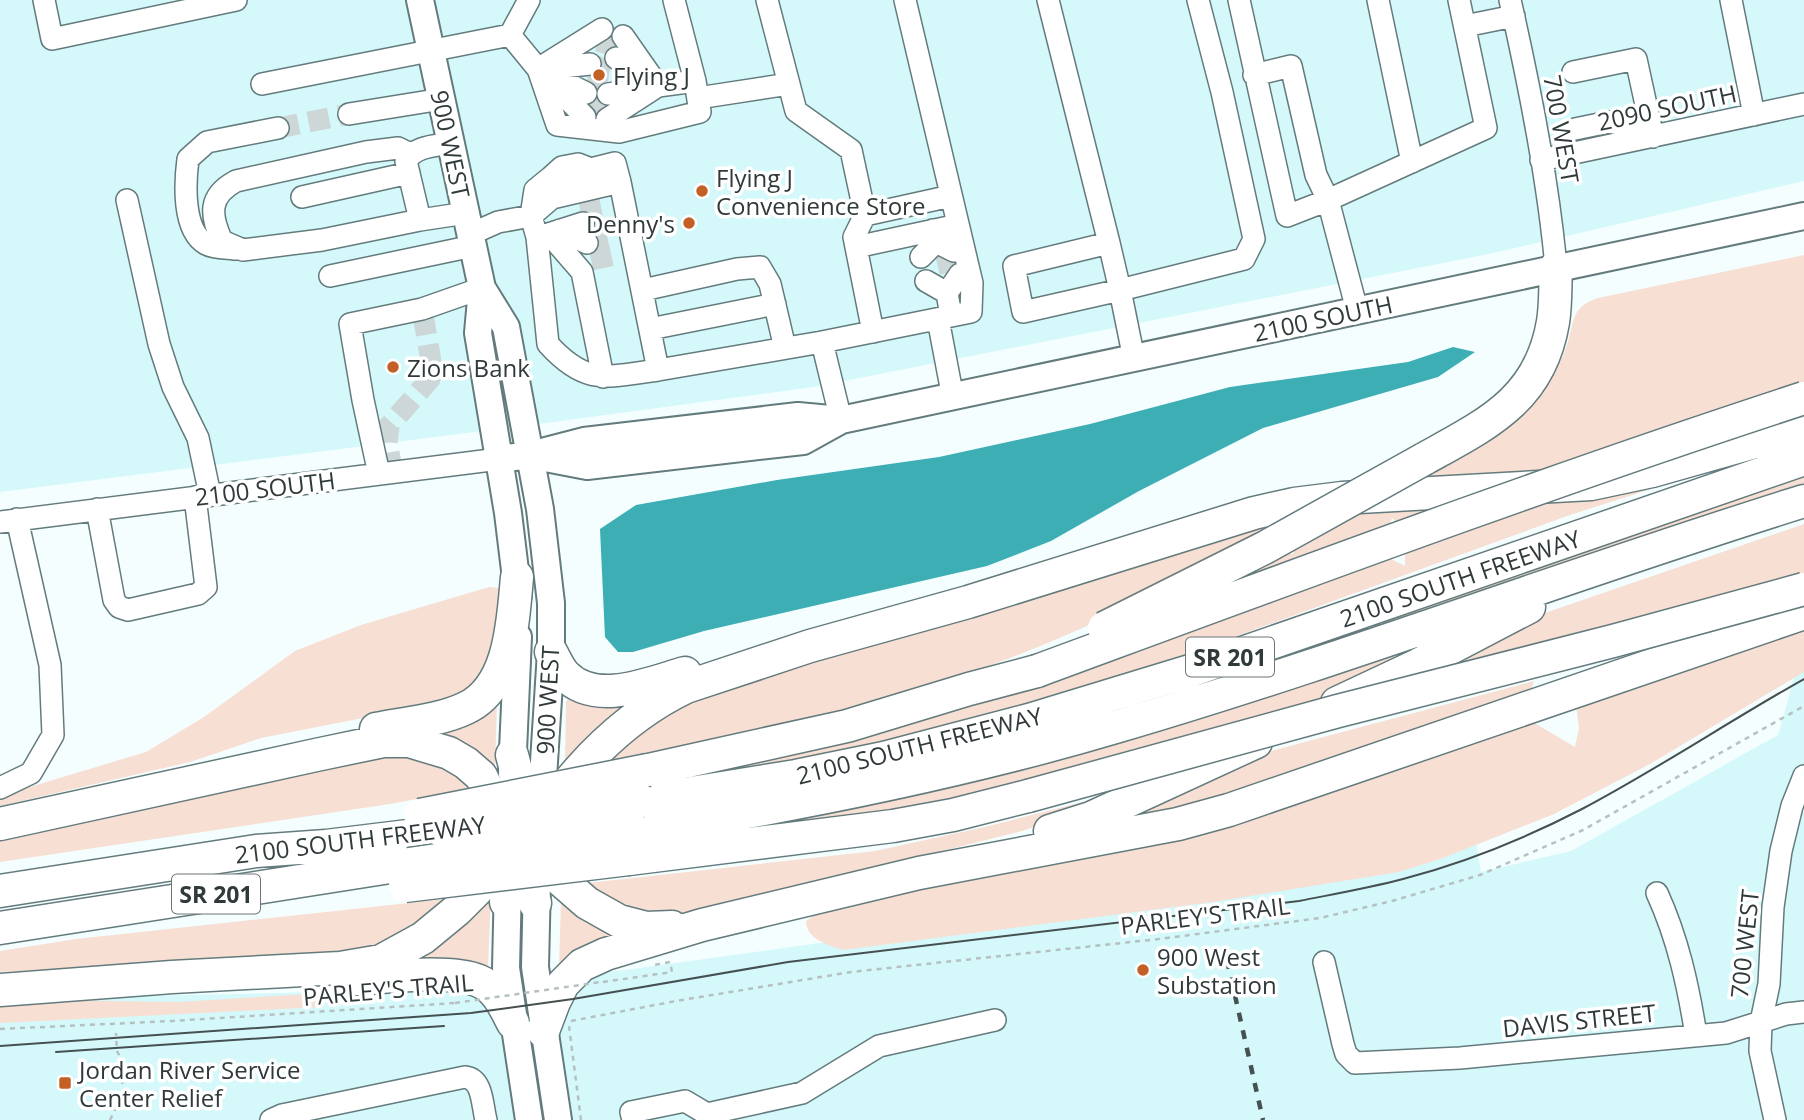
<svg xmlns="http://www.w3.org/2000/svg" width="1804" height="1120" viewBox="0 0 1804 1120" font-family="'Open Sans',sans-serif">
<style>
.built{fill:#d5f9fb}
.green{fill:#f7dfd3}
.water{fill:#3eaeb5}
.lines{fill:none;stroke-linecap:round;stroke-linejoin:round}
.minor-tunnel{stroke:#cdd7d8;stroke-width:21;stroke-dasharray:21 10;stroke-linecap:butt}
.minor-casing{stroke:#647b7d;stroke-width:24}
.major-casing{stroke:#647b7d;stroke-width:30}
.highway-casing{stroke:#647b7d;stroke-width:35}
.path{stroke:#b6c0c1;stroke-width:2.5;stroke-dasharray:5 5;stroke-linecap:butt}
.minor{stroke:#fff;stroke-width:21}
.major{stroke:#fff;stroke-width:26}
.highway{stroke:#fff;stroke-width:32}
.tram{stroke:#465051;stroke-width:2}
.rail{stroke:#465051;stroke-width:4.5;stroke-dasharray:9 9;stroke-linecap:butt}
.highway-bridge-casing{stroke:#647b7d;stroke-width:35;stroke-linecap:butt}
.path-bridge{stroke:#b6c0c1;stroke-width:2.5;stroke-dasharray:5 5;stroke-linecap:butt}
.highway-bridge{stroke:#fff;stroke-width:32}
.poi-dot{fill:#c26025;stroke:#fff;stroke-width:2.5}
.labels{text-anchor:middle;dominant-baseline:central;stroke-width:7;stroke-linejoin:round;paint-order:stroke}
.shield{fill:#fff;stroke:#6e7576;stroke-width:2}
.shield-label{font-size:23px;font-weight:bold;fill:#303a3b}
.poi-label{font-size:24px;fill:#303a3b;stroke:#fff;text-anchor:start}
.street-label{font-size:24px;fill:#303a3b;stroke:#fff}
</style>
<rect width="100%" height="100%" fill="#f4feff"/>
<path class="built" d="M0,0H1804V181L1489,254L814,387L546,423L0,492Z
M1804,642V1120H0V1000L4,999L455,989L625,970L1220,888L1476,842L1481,872L1571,851L1778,735Z"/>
<path class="green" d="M1804,255V389L1550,478L1413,483C1462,457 1515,435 1546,386C1554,374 1561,362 1566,348C1575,324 1569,307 1598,298Z
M1804,476V483L1249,671L1268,658Z
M1649,482L1651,489L1567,516L1146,669L1053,697L903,737L738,771L737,766L1387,557L1405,566V551L1560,496Z
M1490,499L1398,523L1392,518L1385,536L1208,591L1281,552L1293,554L1297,544L1373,504Z
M1294,515C1214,559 1135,607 1050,642C908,702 757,731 607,762L624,744L688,699Z
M1804,524V579L1373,694L1533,617Z
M489,587L500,588L489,663L479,682L445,702L261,738L190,762L0,806V796L146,752L204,717L295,651L361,625Z
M1804,629V672L1650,764L1554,814L1443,858L1399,872L1213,902L843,950C828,945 806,939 806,921L822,910L1534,721L1536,724L1575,747L1579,728L1576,705Z
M1398,652L1400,658L1281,719L1137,751L1133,748L1127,759L987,797L751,831C871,805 991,778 1109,746C1206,719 1302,685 1398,652Z
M1534,681L1527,702L1243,798L1106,826L1252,756Z
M638,695L565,763L566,702L569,697Z
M497,701L495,768L493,772L408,728Z
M396,753L442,763L475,788L390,804L0,862V838Z
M1146,786L1074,814L1022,831L675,918L629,915L584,886L588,883L875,851L989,826Z
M491,892L488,968L401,965Z
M446,899L447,901L390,943L327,956L0,972V951L76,939Z
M561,901L625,938L559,968Z
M342,992L338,1001L322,1002L323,1007L0,1023V1003L43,1000L177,1002Z"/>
<path class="water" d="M1453,347L1475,352L1438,377L1263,428L1139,491L1051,541L987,566L704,631L633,652H618L605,637L600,529L636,505L777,480L939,457L1090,424L1230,387L1408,362Z"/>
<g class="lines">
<path class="minor-tunnel" d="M598,41L620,47
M590,64L611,71
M587,81L609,84
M585,105L607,107
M278,128L349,114
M580,209L603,204
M583,223L606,218
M587,243L611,238
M945,252L951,276
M591,260L615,255
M393,473L387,442L389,426L430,379L432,367L422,309"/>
<defs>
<path id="minor" d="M44,0L52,39L236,0
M767,0L796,111L851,150L865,215L951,196
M1048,0L1109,243L1014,266L1023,312L1120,290L1134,359
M1239,0L1287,216L1328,200L1316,175L1291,66L1254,75
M1378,0L1412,162
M1510,0C1530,88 1548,178 1556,267
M1731,0L1754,115
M1465,26L1514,16
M510,35L538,69L602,29
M623,36L658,86L695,81
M616,58L647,79
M538,69L557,125L619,132L700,112L695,81L674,0
M544,69L590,64
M1573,72L1636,59L1653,137
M542,73L585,117
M552,76L586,93
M262,84L510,35L529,0
M608,94L649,88
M698,98L789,84
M349,114L442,99
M607,119L658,86
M1575,129L1609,122L1628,126L1650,122
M451,143C435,146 415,146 406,161L420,220L466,213
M410,154L398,148L366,152L236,181C208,196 210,215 222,241L243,250L322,240L420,220
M1541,160L1804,104
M591,169C580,181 566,181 551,177L562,167L578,164L591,169L615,163L620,182
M551,177L535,190L531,216L537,237L548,344C586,386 606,377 658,370
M302,197L409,173
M127,200L159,344L173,387L198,438L210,495
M865,215L854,237L873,332
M560,230L587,243
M933,230L936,242L954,251
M471,234L498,222L531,216L552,198L620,182L658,370L822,342L971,312L972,283L905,0
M550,235L582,272L603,377
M539,237L583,223
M1109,243L1120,290L1244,259L1254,239L1222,92L1198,0
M856,247L958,225
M234,249C226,248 213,248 206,244C182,230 185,182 188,159L207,142L278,128
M921,257L936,242
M330,276L473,246
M926,281L947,293
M643,290L737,269L760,267L770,284L785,348
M1357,310L1328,200L1486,128L1459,0
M951,316L947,293L960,274
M938,319L953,398
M650,329L775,304
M822,342L841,420
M379,474L363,400L350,324L422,309L482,288
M97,509L114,600L119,607L128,610L198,594L206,587L195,497
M0,522L499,459
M0,788L31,773L53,735L50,665L17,519
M1657,893C1678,939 1688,985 1696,1035
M1324,962L1343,1044L1346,1054L1355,1063L1460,1058L1726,1033L1786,1014L1804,1012
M271,1120L282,1115L465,1077C483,1079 482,1105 486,1120
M633,1120L631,1112L685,1101L707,1114L802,1093L879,1046L995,1020
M1775,1120L1760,1051L1761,1022L1769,984L1773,907L1781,851L1792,806L1804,776"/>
<path id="major" d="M420,0L482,288L478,333L508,513L518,595
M482,288L506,327L540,509L551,603V652L541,809
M535,456L587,466L803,441L841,420
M499,459L530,455L584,441L798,416L841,420L1804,216
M512,774L518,637
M508,882L506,968L529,1120
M537,882L535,967L558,1120"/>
<path id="highway" d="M1424,459C1487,424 1540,400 1553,322C1556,304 1555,285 1556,267
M551,652C555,659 559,669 565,675C596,707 650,683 685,673
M1337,703L1418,665L1529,607
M376,729C405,723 439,721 466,708C511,687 513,620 517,577
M512,755L525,804L556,876L587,903L619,921L646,928L672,927
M648,770L847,726L969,689L1037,671
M556,801C561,789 571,780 579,770C610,735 644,707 686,687L810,646L968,602L1254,513L1294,504L1342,498L1591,484L1652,471L1804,428
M642,801L796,776L884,758L1029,720L1190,671L1804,459
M0,824L316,755L383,741H409L449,753L466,763L481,776L523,862L535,903
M636,831C799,805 961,773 1119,726C1350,658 1575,572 1804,501
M1050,831L1091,818L1256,742
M629,859L893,826L953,815L1028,796
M0,891L256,851L326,846L416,835
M506,902L514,876L529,853
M0,928L409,864
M357,979C388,977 451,969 479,981C497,988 505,1008 513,1023
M0,990L172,977L340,968L381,961L423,938L457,910L477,890L497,857
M543,1031L554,1002L563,984L582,965L606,954L702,925L919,873L1178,824L1229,810L1804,613"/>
</defs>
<use href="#minor" class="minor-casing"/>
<use href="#major" class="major-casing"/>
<use href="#highway" class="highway-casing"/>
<path class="path" d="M603,982L672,972L670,962L654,965
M571,1021L676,1001L851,972L1159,939L1320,918L1392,901L1480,875L1583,830L1804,706
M569,1026L581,1120
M0,1029L172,1021L455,1003
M110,1120L125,1088L119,1076L121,1059L117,1051L116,1033"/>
<use href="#minor" class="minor"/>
<use href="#major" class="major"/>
<use href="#highway" class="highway"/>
<path class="tram" d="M0,1046L471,1013L573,999L788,962L1299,901C1334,894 1369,888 1403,879C1464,863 1526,838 1582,809C1658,769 1729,721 1804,679
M56,1052L444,1026"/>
<path class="rail" d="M1227,960L1263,1120"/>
<defs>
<path id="highway-bridge" d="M1104,628L1266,547L1424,459
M1037,671C1292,577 1546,482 1804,398
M1028,796L1338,711L1613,641L1804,589
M420,815L648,770
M442,831L642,801
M409,864L636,831
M405,886L629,859"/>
</defs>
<use href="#highway-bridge" class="highway-bridge-casing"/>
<path class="path-bridge" d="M455,1003L601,982"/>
<use href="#highway-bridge" class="highway-bridge"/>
</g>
<g class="poi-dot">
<circle cx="599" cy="75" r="7"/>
<circle cx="702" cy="191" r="7"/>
<circle cx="689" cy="223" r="7"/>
<circle cx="393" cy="367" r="7"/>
<circle cx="1143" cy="970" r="7"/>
<rect x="58" y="1076" width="14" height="14" rx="3.5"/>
</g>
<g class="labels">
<g class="shield">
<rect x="1186" y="637.5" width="88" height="39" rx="5"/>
<rect x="172" y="874.5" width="88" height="39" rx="5"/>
</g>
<g class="shield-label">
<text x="1230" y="657">SR 201</text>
<text x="216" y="894">SR 201</text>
</g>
<g class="poi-label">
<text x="613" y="75">Flying J</text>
<text x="716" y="177">Flying J<tspan x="716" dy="28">Convenience Store</tspan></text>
<text x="675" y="223" text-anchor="end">Denny's</text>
<text x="407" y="367">Zions Bank</text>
<text x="1157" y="956">900 West<tspan x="1157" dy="28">Substation</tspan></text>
<text x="79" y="1069">Jordan River Service<tspan x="79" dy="28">Center Relief</tspan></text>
</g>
<g class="street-label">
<text transform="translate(1667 107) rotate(-12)">2090 SOUTH</text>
<text transform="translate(1562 129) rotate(80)">700 WEST</text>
<text transform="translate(451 144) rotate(78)">900 WEST</text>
<text transform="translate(1323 318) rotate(-12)">2100 SOUTH</text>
<text transform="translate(265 488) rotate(-7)">2100 SOUTH</text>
<text transform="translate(1460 578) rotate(-19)">2100 SOUTH FREEWAY</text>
<text transform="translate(547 700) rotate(-87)">900 WEST</text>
<text transform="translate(919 745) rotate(-14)">2100 SOUTH FREEWAY</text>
<text transform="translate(360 839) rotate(-7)">2100 SOUTH FREEWAY</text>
<text transform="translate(1205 915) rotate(-7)">PARLEY'S TRAIL</text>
<text transform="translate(1744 944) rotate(-84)">700 WEST</text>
<text transform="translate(388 989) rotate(-5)">PARLEY'S TRAIL</text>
<text transform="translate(1579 1020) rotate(-6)">DAVIS STREET</text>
</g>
</g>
</svg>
